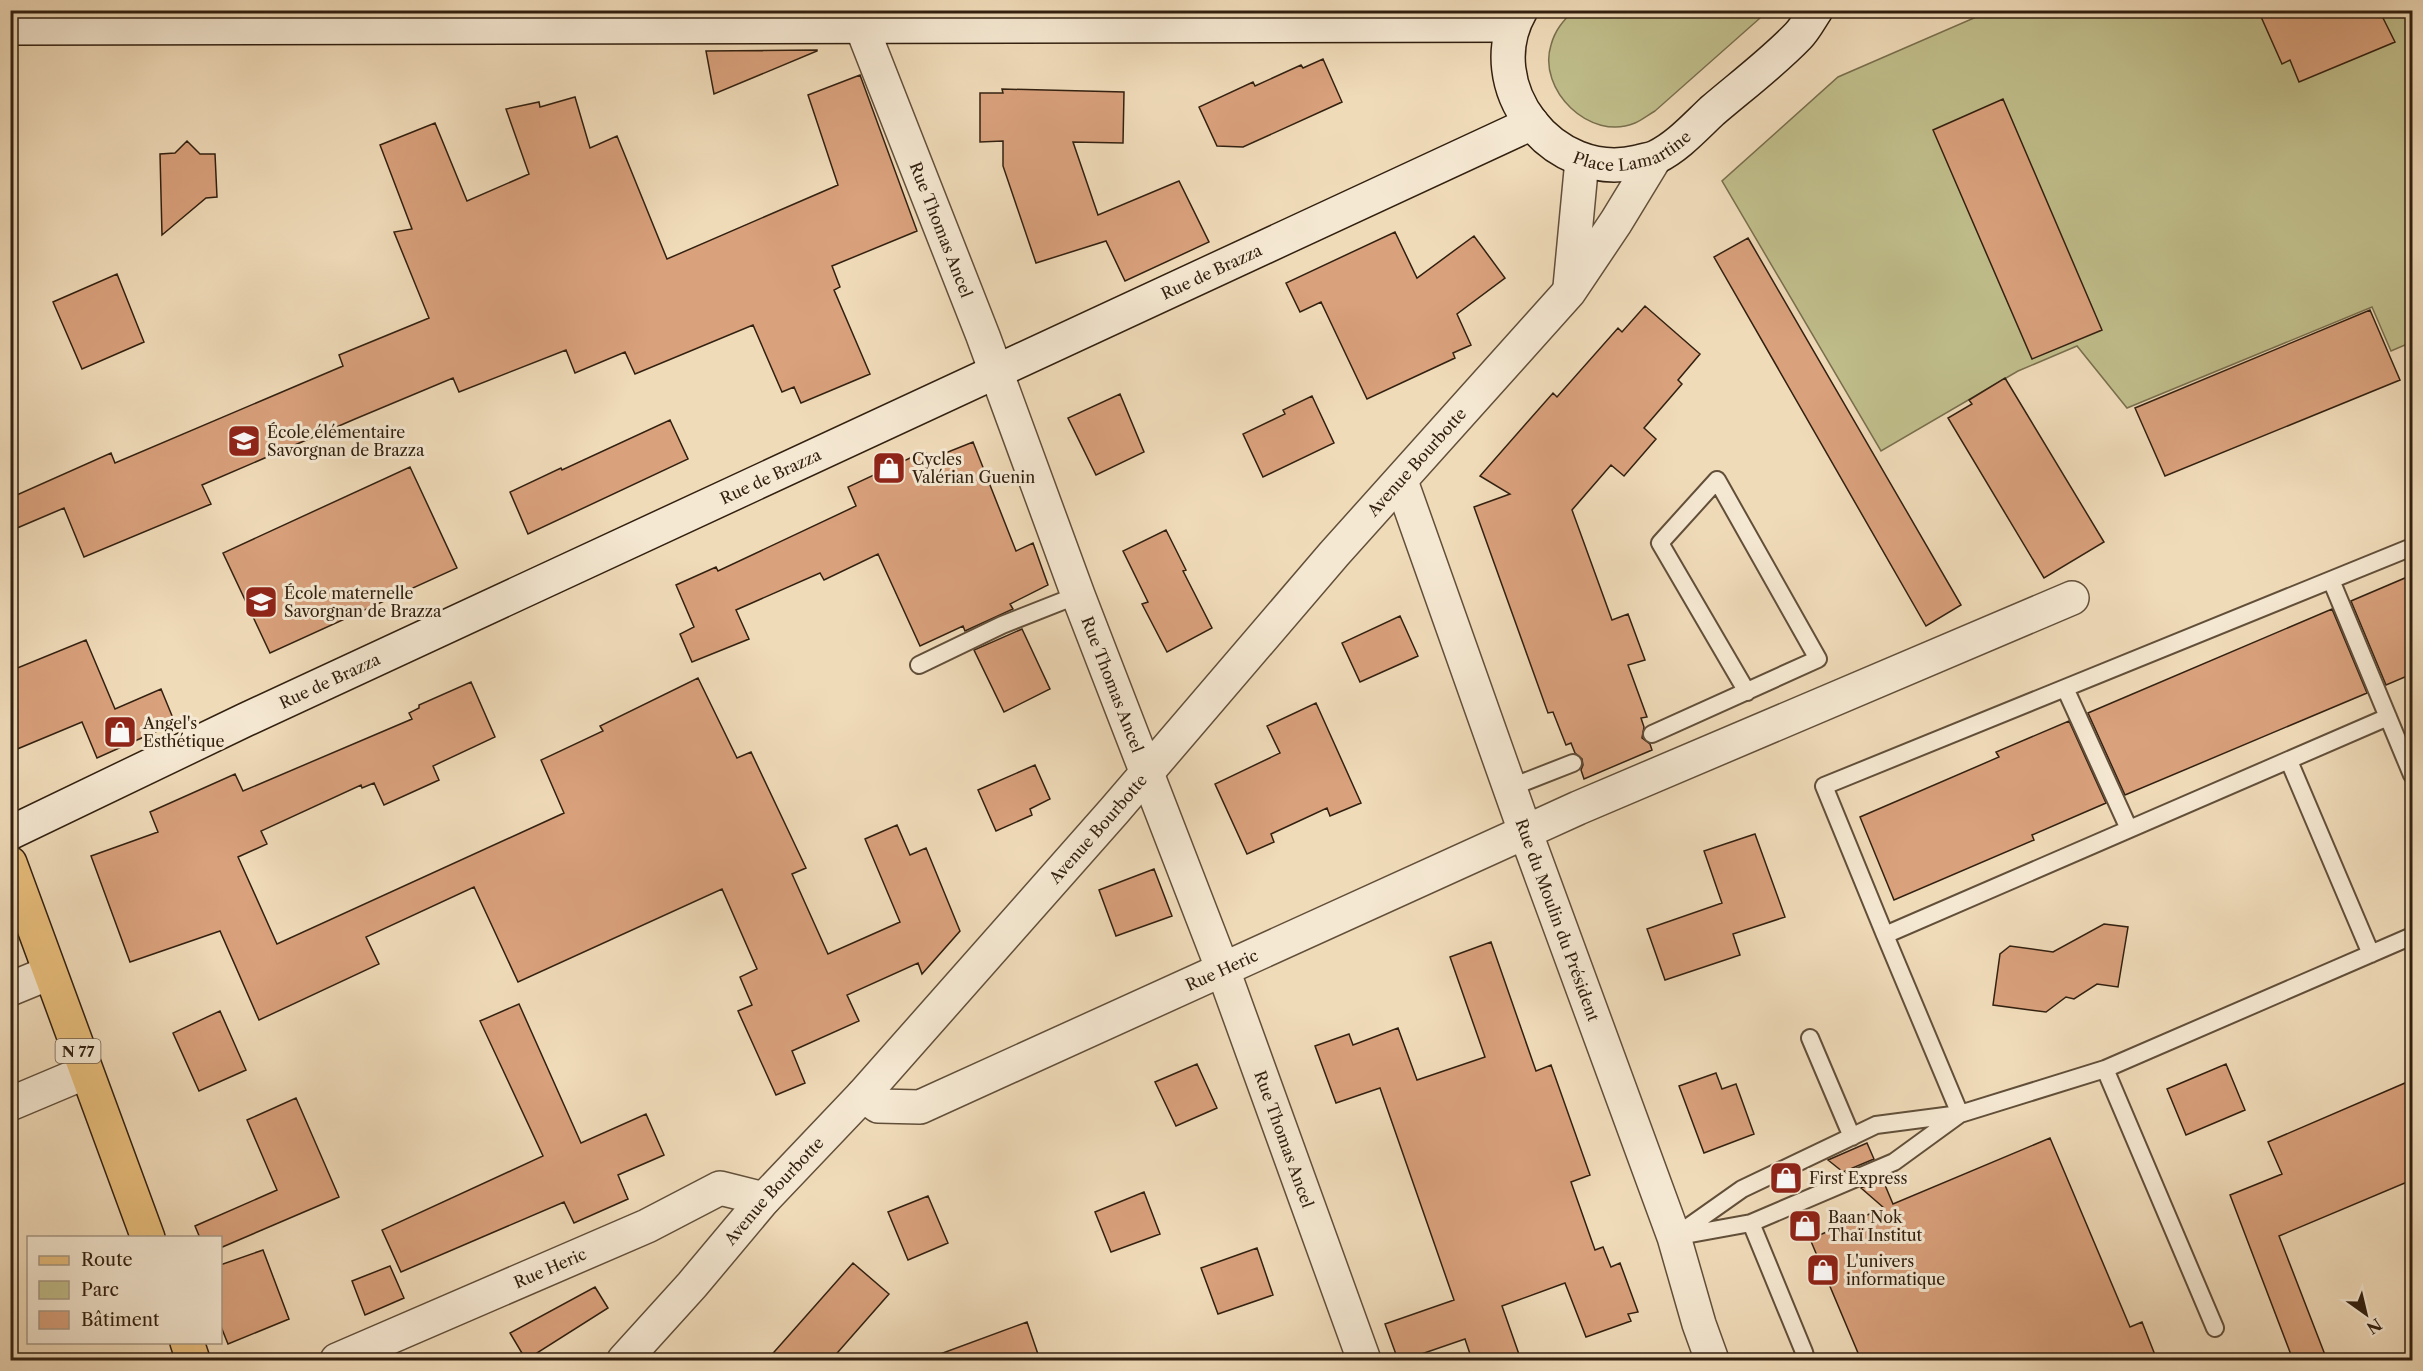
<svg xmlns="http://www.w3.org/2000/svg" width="2423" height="1371" viewBox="0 0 2423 1371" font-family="'Libre Caslon Text',serif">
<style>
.green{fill:#c0be8b;stroke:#796f4e;stroke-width:1.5}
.building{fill:#d9a17c;stroke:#322010;stroke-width:1.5}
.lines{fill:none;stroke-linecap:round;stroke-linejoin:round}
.lane-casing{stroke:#624f3a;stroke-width:20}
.street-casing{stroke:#624f3a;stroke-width:36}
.secondary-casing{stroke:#322010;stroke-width:36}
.primary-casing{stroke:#322010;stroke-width:36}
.lane{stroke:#f5e8d2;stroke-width:16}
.street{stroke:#f5e8d2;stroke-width:33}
.secondary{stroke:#f5e8d2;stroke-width:33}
.primary{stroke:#e8be7c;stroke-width:33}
.labels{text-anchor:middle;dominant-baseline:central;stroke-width:6;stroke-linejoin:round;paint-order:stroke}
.shield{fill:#f5e8d2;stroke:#6c5c4a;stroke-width:1.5}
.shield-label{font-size:15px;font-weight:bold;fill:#322010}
.street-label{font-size:16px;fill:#322010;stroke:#f5e8d2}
.poi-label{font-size:16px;fill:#322010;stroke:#f5e8d2;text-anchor:start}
</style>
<rect width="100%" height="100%" fill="#f0dbb9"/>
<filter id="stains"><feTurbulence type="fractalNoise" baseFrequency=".00333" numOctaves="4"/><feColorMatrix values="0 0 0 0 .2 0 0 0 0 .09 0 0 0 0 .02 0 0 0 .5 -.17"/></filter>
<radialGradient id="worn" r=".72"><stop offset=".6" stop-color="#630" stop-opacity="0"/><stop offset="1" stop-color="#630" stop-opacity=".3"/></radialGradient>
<path class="green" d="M1574,10H1768V11L1655,111C1648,115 1642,120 1635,123C1590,142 1537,90 1551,45C1555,30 1563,21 1574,10Z
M1990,11H2412V342L2391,351L2372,307L2127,408L2077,346L2018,371L1881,451L1722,181L1838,77Z"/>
<path class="building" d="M2258,10H2379L2395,42L2299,82L2290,60L2282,64Z
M817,50V51L714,94L706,51Z
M1323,59L1342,102L1243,147L1217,146L1199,107L1253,82L1255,86L1301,65L1303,68Z
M860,75L917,231L832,266L840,287L834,290L870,374L801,403L794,387L782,392L753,325L635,374L625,352L575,373L566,350L459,392L453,378L355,419L202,485L211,504L84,557L64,508L10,531V498L111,453L115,463L343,366L339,355L429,318L394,232L412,229L380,145L435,123L467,201L529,174L506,109L539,102L540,107L575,97L590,148L617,136L667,259L838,185L808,95Z
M1002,89L1124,92L1123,143L1073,142L1098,215L1179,181L1209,242L1125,281L1106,241L1036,263L1003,166V141L980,142V93H1003Z
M2003,99L2102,330L2032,359L1933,130Z
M187,141L200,154H215L217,197L206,198L162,235L160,154L175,153Z
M1395,232L1417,278L1474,236L1505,278L1457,314L1471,345L1453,353L1455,358L1367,399L1321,302L1300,312L1286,283Z
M1748,238L1961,605L1926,626L1714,257Z
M117,274L144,342L82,369L53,302Z
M1645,306L1700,354L1678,380L1682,384L1644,428L1656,439L1624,476L1611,465L1572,510L1612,620L1628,614L1645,660L1628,665L1647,717L1641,718L1644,727L1642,738L1650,744L1652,750L1584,779L1581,770L1583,765L1582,759L1575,753L1571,743L1566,745L1553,712L1548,713L1474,507L1510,494L1480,476L1553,393L1557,397L1618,328L1622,332Z
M2370,310L2400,380L2165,476L2135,408Z
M2005,378L2104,542L2044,578L1948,418L1972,404L1969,400Z
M1120,394L1144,452L1096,475L1068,418Z
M1312,396L1334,443L1263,477L1243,434L1285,414L1283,410Z
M670,420L688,459L528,534L510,492L561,468L562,470Z
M973,442L1016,551L1033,543L1048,585L1010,604L1013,609L965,631L963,626L920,646L878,554L824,580L820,573L736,610L749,639L692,662L680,634L694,627L676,585L716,567L718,571L856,506L848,487L925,451L928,460Z
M410,467L457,568L270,653L223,553Z
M1166,530L1186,570L1183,571L1212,628L1167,652L1142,604L1148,602L1123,551Z
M2412,575V674L2386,685L2351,601Z
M2332,609L2367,693L2125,795L2088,713Z
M1400,616L1418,656L1360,682L1342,643Z
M1022,629L1050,689L1004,712L974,650Z
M86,640L115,709L161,689L175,723L97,758L82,722L10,752V671Z
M698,678L737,758L751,752L806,868L792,874L828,954L900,922L865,839L897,825L910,855L926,848L960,931L922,974L918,963L847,995L859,1021L792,1051L805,1083L776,1095L738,1011L752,1005L740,977L757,969L722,889L518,982L474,887L366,937L379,964L259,1020L220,931L130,962L91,856L158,832L150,812L235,774L243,791L412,719L409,713L419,708V705L471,682L495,737L433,766L439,780L384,805L374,783L362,788L361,785L261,831L267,844L238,857L277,944L564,813L541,760L603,731L600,726Z
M1316,703L1361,803L1330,816L1327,808L1271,834L1274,842L1247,854L1215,784L1280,753L1267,726Z
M2069,721L2106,803L2032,835L2034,840L1894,900L1860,817L1999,757L1996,752Z
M1035,765L1050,799L1030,809L1032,815L996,831L978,790Z
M1755,834L1785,917L1733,934L1740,955L1665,980L1647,929L1722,903L1704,851Z
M1154,869L1172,916L1116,936L1099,890Z
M2104,924L2128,927L2118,987L2097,984L2074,999L2066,997L2046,1012L1993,1005L2000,954L2010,946L2053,952Z
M1491,942L1536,1071L1551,1065L1590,1175L1571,1182L1595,1250L1603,1247L1611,1267L1620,1263L1638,1312L1628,1314L1631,1321L1586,1337L1565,1283L1502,1306L1521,1360H1472L1465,1339L1404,1360H1398L1385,1324L1454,1300L1380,1088L1336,1103L1315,1046L1349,1034L1353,1045L1398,1028L1417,1080L1485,1057L1450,957Z
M519,1004L581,1143L646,1114L664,1155L618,1175L628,1199L574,1223L564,1202L401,1272L382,1230L543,1156L480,1021Z
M220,1011L246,1070L199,1091L173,1033Z
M1197,1064L1217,1108L1176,1126L1155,1082Z
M2226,1064L2245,1110L2186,1135L2167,1089Z
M1716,1073L1722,1089L1736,1084L1754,1134L1704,1153L1679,1086Z
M2412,1080V1180L2279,1236L2327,1360H2293L2230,1195L2282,1174L2268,1142Z
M296,1098L339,1197L220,1248V1238H200L195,1226L277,1190L247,1120Z
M2050,1138L2130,1327L2142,1322L2157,1360H1861L1810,1239L1884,1208L1861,1188L1882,1178L1893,1204Z
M1867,1143L1874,1159L1843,1172L1828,1160Z
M1144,1192L1160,1234L1111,1252L1095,1212Z
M928,1196L948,1243L908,1260L888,1212Z
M1257,1248L1273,1295L1218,1314L1201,1268Z
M263,1250L289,1319L228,1344L220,1324V1265Z
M853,1263L889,1294L831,1360H767Z
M390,1266L404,1298L365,1315L352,1281Z
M595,1287L608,1308L526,1360L510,1333Z
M1027,1322L1040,1360H933L932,1357Z"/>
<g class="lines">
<defs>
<path id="lane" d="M2331,580L2412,775
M919,665L1002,625L1078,595
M2065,688L2129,829
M2388,717L1885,935L1960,1114L2105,1069L2412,936
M1652,734L1818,659L1717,480L1660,543L1747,692
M2289,761L2371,954
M1509,788L1573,763
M1885,935L1824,786L2412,547
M1810,1038L1852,1137
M2105,1069L2215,1328
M1960,1114L1894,1162L1751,1223L1674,1237L1742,1189L1876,1125Z
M1751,1223L1804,1352L1806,1360"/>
<g id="street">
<path id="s1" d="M855,10L983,336L1078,595L1223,970L1364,1360"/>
<path d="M1570,287L1582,160"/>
<path id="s2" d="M1401,481L1525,831L1674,1237L1699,1324L1712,1360"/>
<path d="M10,989L49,973"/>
<path id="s3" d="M863,1095L878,1106L920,1107L1578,808L2072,598"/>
<path d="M10,1104L86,1072"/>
<path id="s4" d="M337,1360L647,1226L720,1188L764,1199"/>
<path id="s5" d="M624,1360L692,1285L764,1199L863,1095L1114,811L1334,554L1569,292L1616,222L1655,158"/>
</g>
<g id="secondary">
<path id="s6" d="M1521,10C1477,86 1553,183 1638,162C1644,160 1650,160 1656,157C1677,147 1695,127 1712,111C1740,87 1772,63 1798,36C1805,29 1810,19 1816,10"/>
<path d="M10,28L1513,25"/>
<path id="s7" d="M10,833L245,720L1532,123"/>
</g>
<path id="primary" d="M10,863L148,1238
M187,1342L193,1360"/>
</defs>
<use href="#lane" class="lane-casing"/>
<use href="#street" class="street-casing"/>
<use href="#secondary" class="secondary-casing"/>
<use href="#primary" class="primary-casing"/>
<use href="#lane" class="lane"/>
<use href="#street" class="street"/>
<use href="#secondary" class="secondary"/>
<use href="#primary" class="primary"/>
</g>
<defs>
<symbol id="school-square" viewBox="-11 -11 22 22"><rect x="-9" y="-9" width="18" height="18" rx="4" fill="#8f2418" stroke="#f5e8d2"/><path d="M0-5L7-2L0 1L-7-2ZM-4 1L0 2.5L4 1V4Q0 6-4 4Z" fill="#fff"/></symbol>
<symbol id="shop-square" viewBox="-11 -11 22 22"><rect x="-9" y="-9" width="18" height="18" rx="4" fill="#8f2418" stroke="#f5e8d2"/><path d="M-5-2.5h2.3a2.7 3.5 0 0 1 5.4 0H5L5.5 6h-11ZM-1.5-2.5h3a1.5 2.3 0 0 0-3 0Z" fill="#fff"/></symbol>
</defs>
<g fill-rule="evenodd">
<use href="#school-square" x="225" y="422" width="38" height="38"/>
<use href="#shop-square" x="870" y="449" width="38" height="38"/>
<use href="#school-square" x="242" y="583" width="38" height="38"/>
<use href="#shop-square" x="101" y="713" width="38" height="38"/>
<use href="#shop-square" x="1767" y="1159" width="38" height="38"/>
<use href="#shop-square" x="1786" y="1207" width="38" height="38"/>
<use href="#shop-square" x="1804" y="1251" width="38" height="38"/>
</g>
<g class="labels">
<rect class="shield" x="55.5" y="1039" width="45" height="24" rx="4.5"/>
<g class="shield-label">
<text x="78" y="1051">N 77</text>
</g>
<g class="street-label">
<text stroke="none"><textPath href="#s6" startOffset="237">Place Lamartine</textPath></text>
<text stroke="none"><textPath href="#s1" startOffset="236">Rue Thomas Ancel</textPath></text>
<text stroke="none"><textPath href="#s7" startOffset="1326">Rue de Brazza</textPath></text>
<text stroke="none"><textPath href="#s5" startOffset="1198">Avenue Bourbotte</textPath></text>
<text stroke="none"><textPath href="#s7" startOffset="840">Rue de Brazza</textPath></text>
<text stroke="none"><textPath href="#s7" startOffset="354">Rue de Brazza</textPath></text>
<text stroke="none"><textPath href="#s1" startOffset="722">Rue Thomas Ancel</textPath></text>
<text stroke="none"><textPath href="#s5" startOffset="712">Avenue Bourbotte</textPath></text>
<text stroke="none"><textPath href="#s2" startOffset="466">Rue du Moulin du Président</textPath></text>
<text stroke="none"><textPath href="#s3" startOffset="392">Rue Heric</textPath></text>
<text stroke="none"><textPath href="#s1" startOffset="1208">Rue Thomas Ancel</textPath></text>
<text stroke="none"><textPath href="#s5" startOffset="226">Avenue Bourbotte</textPath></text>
<text stroke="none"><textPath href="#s4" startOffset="232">Rue Heric</textPath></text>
</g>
<g class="poi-label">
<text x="267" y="432">École élémentaire<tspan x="267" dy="18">Savorgnan de Brazza</tspan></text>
<text x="912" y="459">Cycles<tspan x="912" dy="18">Valérian Guenin</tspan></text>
<text x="284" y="593">École maternelle<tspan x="284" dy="18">Savorgnan de Brazza</tspan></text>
<text x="143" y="723">Angel's<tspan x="143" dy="18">Esthétique</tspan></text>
<text x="1809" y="1178">First Express</text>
<text x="1828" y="1217">Baan Nok<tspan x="1828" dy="18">Thaï Institut</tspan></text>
<text x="1846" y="1261">L'univers<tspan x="1846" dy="18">informatique</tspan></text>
</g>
</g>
<rect width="2423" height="1371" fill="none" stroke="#f0dbb9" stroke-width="36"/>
<rect x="12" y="12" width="2399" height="1347" fill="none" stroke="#322010" stroke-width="3"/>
<rect x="18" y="18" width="2387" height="1335" fill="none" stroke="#322010" stroke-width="1.5"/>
<rect x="27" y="1236" width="195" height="108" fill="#f5e8d2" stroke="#a79884" stroke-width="1.5"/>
<rect x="39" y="1256" width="30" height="9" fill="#e8be7c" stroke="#a79884" stroke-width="1.5"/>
<text x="81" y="1266" font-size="18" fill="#322010">Route</text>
<rect x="39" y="1281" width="30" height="18" fill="#c0be8b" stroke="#a79884" stroke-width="1.5"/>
<text x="81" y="1296" font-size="18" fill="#322010">Parc</text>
<rect x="39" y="1311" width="30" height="18" fill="#d9a17c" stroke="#a79884" stroke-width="1.5"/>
<text x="81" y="1326" font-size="18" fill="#322010">Bâtiment</text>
<g transform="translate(2366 1314) rotate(146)" stroke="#f5e8d2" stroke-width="4.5" paint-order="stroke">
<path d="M0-4.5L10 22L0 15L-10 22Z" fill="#322010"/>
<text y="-9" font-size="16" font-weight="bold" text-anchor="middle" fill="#322010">N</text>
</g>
<rect width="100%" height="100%" filter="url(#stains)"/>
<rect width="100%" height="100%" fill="url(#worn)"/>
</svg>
